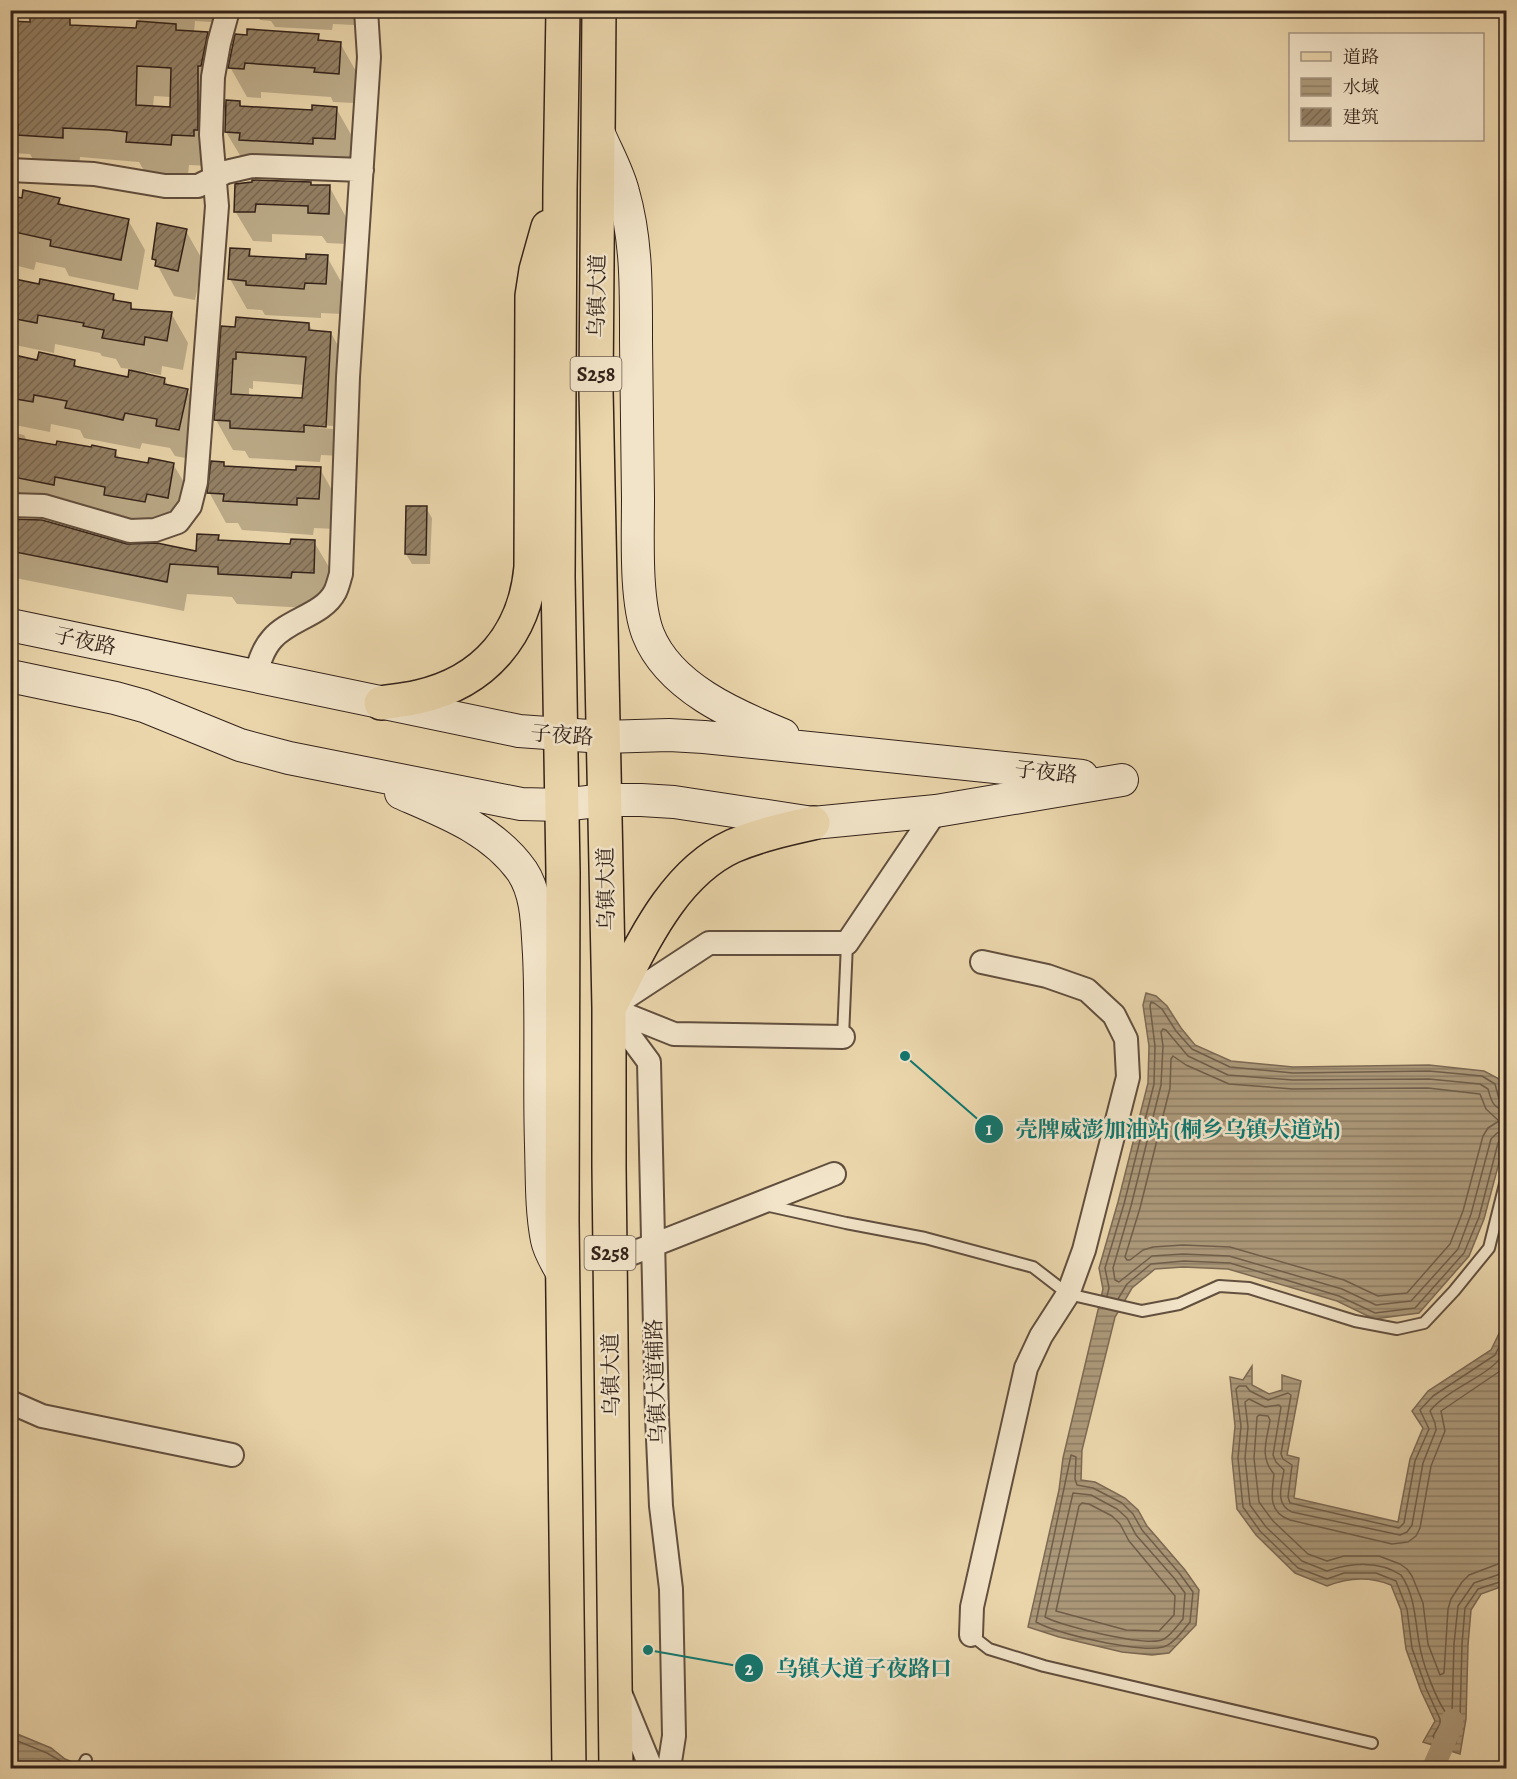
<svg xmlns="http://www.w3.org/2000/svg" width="1517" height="1779" viewBox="0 0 1517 1779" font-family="Alegreya,'Noto Serif SC',serif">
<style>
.water{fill:url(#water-rules);stroke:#7c6953;stroke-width:1.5}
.shadow{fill:#0003;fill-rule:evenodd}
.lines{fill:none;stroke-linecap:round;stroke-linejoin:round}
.shore{stroke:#705e4a;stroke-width:1.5}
.canal{stroke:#ac997a;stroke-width:22}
.building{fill:url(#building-hatch);stroke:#332219;stroke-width:1.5;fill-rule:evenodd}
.service-casing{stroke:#614f3e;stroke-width:14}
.minor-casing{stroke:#614f3e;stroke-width:26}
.secondary-casing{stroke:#332219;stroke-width:34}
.primary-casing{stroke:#332219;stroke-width:36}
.service{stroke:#f2e4c9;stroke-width:10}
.minor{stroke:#f2e4c9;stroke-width:22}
.secondary{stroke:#f2e4c9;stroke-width:32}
.primary{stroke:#ebd6ac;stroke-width:33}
.labels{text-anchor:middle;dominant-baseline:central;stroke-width:5;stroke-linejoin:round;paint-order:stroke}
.shield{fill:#f2e4c9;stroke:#6c5c4e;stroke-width:1.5}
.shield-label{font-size:20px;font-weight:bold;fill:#332219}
.street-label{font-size:21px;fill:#332219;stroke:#f2e4c9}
.leader{fill:none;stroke:#0f766e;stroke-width:2}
.callout-dot{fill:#0f766e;stroke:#f2e4c9;stroke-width:2}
.mark-label{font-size:18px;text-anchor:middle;font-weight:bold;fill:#fff}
.callout-label{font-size:22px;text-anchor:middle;font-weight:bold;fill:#0f766e;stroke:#f2e4c9;stroke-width:5;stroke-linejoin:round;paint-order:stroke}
</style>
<defs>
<pattern id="water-rules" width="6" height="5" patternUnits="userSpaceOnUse" patternTransform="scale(1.5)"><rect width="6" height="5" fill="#ac997a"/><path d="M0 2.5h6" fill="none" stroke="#8d7c63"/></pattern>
<pattern id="building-hatch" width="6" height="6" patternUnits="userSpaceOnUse" patternTransform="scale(1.5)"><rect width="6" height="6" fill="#938065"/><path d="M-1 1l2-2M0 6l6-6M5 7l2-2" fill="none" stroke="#796852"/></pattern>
</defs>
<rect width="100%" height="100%" fill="#ebd6ac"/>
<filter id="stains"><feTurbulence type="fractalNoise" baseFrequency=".00333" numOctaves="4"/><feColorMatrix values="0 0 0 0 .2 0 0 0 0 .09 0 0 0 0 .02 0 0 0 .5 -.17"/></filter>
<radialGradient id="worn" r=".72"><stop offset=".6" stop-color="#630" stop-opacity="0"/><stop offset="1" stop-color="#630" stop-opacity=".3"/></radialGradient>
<path class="water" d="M1146,993L1156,996L1167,1006L1181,1028L1195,1045L1231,1061L1293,1067L1429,1065L1484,1071L1501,1080L1506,1110L1504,1144L1484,1219L1469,1256L1419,1313L1374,1319L1337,1301L1228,1269L1183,1267L1155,1269L1132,1288L1115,1317L1082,1450L1081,1480L1095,1482L1125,1498L1138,1510L1147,1526L1185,1570L1199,1590L1196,1625L1169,1653L1152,1655L1122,1652L1059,1637L1028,1627L1059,1490L1063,1458L1103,1289L1099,1268L1118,1202L1148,1083L1149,1046L1143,1005Z
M1506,1319V1585L1481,1594L1471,1610L1468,1645L1466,1719L1460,1754L1423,1742L1435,1721L1421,1691L1406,1649L1401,1610L1391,1585C1369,1576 1349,1577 1327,1586L1295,1573L1256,1535L1237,1509L1232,1458L1235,1426L1230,1377L1243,1380L1252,1366V1385L1269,1394L1282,1390V1375L1301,1381L1287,1455L1299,1458L1294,1498L1398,1522L1410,1459L1423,1428L1412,1411L1428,1391L1491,1350Z
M10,1731L51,1748L65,1759L87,1768H11Z"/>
<path class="shadow" d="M39,10H98V16L40,13Z
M122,10H356L355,25L333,24L332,30L275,27L271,21L260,20L259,18L213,16L212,22L195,21L194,33L207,34L224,64L210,166L189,165L188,175L145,172L139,162L80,157L79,167L36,165L30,154L10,153V23L31,24L69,20L73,27L138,29L139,11ZM154,96L171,97V108L153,107Z
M318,35L322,42L340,43L357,73L355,103L333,102L331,97L261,92V98L247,97L230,67Z
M239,102L242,107L313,111L336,108L353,138L351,169L244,162L226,132Z
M253,184L329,186L346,217V244L327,243L322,236L272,234V242L253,241L235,211Z
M10,197L23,200L59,199L63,207L128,220L145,250L138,290L69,276L65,268L36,262L34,270L10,264Z
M186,231L203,261L195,300L174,296L154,259Z
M249,250L253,258L308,261L327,257L344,287L343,314L321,313V318L265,315L262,310L247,309L230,279Z
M10,280L113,295L118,302L130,304L134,310L171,313L188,343L183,370L162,366L161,375L146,372L145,375L164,379L169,386L187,390L204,420L196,460L175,456L170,448L142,443L140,449L84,438L80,430L51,424L50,432L10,424V355L38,362L74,361L78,368L129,379L131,369L121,368L116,359L102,356L100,353L55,344L54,353L15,345L10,338Z
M309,324L313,332L331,333L348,364L342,456L321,455L320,462L249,458L245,451L233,450L216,420L236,328ZM253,381L305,385L304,399L249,396V388L253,389ZM319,425L333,426V429L319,428Z
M10,432L24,435L28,442L58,447L115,451L120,459L149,464H173L191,494L162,532L10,495Z
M223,463L226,468L297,472L320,469L337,499L336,529L314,528L313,535L242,530L238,523H226L209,492Z
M426,508L432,518L430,564H412L406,554Z
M10,520L126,546L197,553L218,536L221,541L292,545L314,542L332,572L330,602L308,601V608L237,604L232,597L187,594L184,611L10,577Z"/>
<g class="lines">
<path class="shore" d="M1173,1056L1186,1065L1229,1084L1293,1089L1428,1088L1480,1094L1486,1109L1499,1121L1488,1128L1483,1136L1463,1211L1450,1244L1407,1293L1378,1296L1344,1280L1230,1247L1183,1245L1153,1247L1143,1250L1130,1260H1127L1125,1257L1140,1208L1170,1088L1171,1059Z
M1506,1110C1493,1109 1491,1100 1488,1089L1480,1084L1429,1079L1293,1080L1228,1075L1188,1056L1166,1030L1163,1029L1161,1032L1163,1046L1161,1085L1131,1206L1113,1268L1115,1280L1119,1282L1152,1256L1183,1254L1229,1256L1342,1289L1376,1305L1411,1301L1458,1249L1471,1214L1491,1139L1497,1133L1506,1131
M1107,1296L1109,1288L1105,1268L1124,1204L1154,1084L1155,1046L1150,1006L1151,1002L1154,1003L1162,1009L1176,1031L1192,1049L1230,1067L1293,1073L1429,1071L1482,1076L1495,1084L1499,1099L1506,1102
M1118,1299L1127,1284L1151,1264L1184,1261L1230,1263L1339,1296L1375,1313L1415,1308L1464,1253L1479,1217L1498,1143L1501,1139L1506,1138
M1506,1333L1495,1355L1433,1396L1420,1410L1429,1429L1415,1461L1404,1523L1399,1528L1290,1503L1288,1497L1292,1465L1283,1459L1281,1454L1291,1395L1288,1393L1268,1400L1250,1391L1246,1386H1239L1236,1389L1241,1426L1238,1458L1243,1507L1260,1531L1298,1568L1327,1579L1344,1573H1376L1396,1581L1407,1609L1412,1648L1426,1688L1440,1719V1724L1433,1736L1435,1740L1452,1745L1456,1743L1460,1718L1462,1644L1465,1608L1478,1589L1506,1580
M1506,1350C1494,1375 1449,1387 1430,1411L1435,1423L1436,1430L1423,1463L1412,1525L1407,1532L1400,1535L1292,1512C1274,1504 1282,1485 1284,1470L1276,1462L1273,1455L1281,1407L1279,1405L1265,1407L1249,1399L1245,1402L1248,1427L1245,1458L1250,1505L1266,1527L1302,1561L1327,1571C1350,1563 1379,1560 1401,1575C1415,1595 1415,1620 1419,1642C1422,1663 1436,1700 1448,1716L1452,1714L1454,1644L1458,1606L1474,1583L1506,1572
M1506,1367L1441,1411L1445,1431L1431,1466L1420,1528L1416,1536L1408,1542L1392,1544L1290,1520C1267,1512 1272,1493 1274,1474C1259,1457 1267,1440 1270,1420L1268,1416L1259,1415L1257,1417L1254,1458L1259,1502L1273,1521L1308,1554L1327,1561L1344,1556H1379L1400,1564L1407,1569L1412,1576L1423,1603L1428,1644L1440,1675L1444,1673L1448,1609L1451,1599L1462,1582L1469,1575L1498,1564L1506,1563
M1071,1455L1076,1457L1075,1479L1077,1485L1093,1488L1122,1503L1133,1514L1142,1530L1180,1574L1193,1592L1190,1622C1184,1629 1173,1645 1163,1647C1139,1653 1058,1634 1036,1622Z
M1073,1493L1091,1495L1117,1509L1127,1518L1136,1535L1174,1578L1185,1593L1183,1619C1178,1625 1171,1635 1164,1639C1149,1648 1061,1626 1045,1617Z
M1082,1503L1089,1504L1112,1516L1120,1524L1129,1541L1175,1596L1174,1615L1159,1631L1126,1630L1056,1611L1079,1506Z
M10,1738L47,1753L72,1768"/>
<path class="canal" d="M1433,1768L1452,1725V1720"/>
</g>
<path class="building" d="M30,16L70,18V25L136,28L137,21L176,24V30L208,32L201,66H198V130H194V136L172,135L171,145L126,142L127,132L109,130L63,128V138L17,135L18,125L10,124V21L30,22ZM137,66L171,68L170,107L136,105Z
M247,29L319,34L318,40L341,42L339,74L314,72L315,68L245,63L244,69L228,68L235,34L247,35Z
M226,100L240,101V106L312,110V105L337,107L335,139L313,138V144L239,140L240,133L225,132Z
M252,180L311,182V185H330L329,214L308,213V206L256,204L255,212H234L235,184L252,182Z
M23,190L60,198L58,204L129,219L121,260L50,246L51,240L10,231V196L22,198Z
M157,223L187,229L178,271L155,266L156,260L152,259Z
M230,248L250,249L249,256L306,259V254L328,255L326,284L305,283L304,289L246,285V281L228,279Z
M10,278L39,284L40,279L66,284L114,294L113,300L131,303V309L172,312L167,341L145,337L144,345L102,338L104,330L83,326L84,323L38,315L37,323L10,318Z
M236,317L309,323V330L331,332L326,427L304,425V432L230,428V421L214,420L221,326L235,327ZM236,352L306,357L302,398L231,394L233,359H236Z
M39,352L75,360L74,366L128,377L129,370L165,378L164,384L188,389L179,430L156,426L157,419L125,413L123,420L96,414L65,408L67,401L34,395L33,402L10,398V370L14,355L37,360Z
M10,437L56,445L57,441L91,447L92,445L116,450L115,457L148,463L149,458L174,463L168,498L147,494L145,502L104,495L105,487L55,477L54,485L13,477L14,469H10Z
M211,461L224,462V466L296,470V466L321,467L319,499L297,498V505L223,501L224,494L207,493Z
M406,506H427L426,555L405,554Z
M10,519L42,520L127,544L157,543L196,551L197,534L219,535L218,540L290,544L291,539L315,540L314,573L292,572L291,578L218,574V567L170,564L167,582L10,551Z"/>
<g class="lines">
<defs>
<path id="service" d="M843,1037L847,943
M765,1205L846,1223L925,1238L1033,1267L1068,1294L1142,1311L1179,1304L1219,1286L1249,1288L1355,1321L1397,1329L1424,1323L1454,1291L1489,1248L1506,1180
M971,1635L989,1649L1044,1666L1372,1743
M82,1768L86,1760"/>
<path id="minor" d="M10,170L94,174L165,186H198L226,172L252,166L362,170
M10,505L44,506L130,531L155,530L178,522L190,506L196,482L217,206L211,135L213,77L219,43L228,10
M255,676C259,663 263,649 272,639C289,619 323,615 335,592C338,586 339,580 341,574L348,377L369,57L366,10
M613,1006L709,943H847L936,811
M609,1008L649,1062L657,1416L661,1506L671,1589L674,1736L669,1768
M609,1008L674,1034L843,1037
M610,1262L834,1174
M10,1402L42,1416L232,1455
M971,1635L972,1607L1026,1368L1041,1336L1068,1294L1084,1250L1128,1077L1126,1039L1114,1015L1087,990L1047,976L982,962
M621,1695L651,1768"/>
<path id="secondary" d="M599,134C607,153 618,172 623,192C637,241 636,290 636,341C637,394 637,446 638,499C638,537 635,600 648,634C669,687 734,715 783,735
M10,625L519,731L603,737L669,735L704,737L1082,776
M10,676L115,698L144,706L240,745L289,758L521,804L562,805L605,800H641L674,802L813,823L936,811L1122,780
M401,793C445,812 493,830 522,871C538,895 537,927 539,954C542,1018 539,1082 541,1145C542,1176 541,1210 547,1240C549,1250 555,1260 560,1269"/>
<path id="primary" d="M563,10L560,188L558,577L563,873L562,1221L569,1768
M599,10L596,390L609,1008V1167L616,1768
M381,703C393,701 406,700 418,697C485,682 525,634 531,567L532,296L536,270L548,227
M609,1008C640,950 670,875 733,846C759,835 786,829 813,823"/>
</defs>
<use href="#service" class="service-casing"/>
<use href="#minor" class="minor-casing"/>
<use href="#secondary" class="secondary-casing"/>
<use href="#primary" class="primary-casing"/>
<use href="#service" class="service"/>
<use href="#minor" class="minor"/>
<use href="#secondary" class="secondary"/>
<use href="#primary" class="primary"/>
</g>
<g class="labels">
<g class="shield">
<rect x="570.5" y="357" width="51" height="34" rx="4.5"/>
<rect x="584.5" y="1236" width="51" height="34" rx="4.5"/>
</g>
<g class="shield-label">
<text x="596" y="374">S258</text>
<text x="610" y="1253">S258</text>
</g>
<g class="street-label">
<text transform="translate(597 296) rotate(-89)">乌镇大道</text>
<text transform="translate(85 641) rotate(12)">子夜路</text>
<text transform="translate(562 735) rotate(4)">子夜路</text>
<text transform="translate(1046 772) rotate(6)">子夜路</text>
<text transform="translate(606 889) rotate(-91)">乌镇大道</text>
<text transform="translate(611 1375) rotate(-91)">乌镇大道</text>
<text transform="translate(656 1382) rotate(-92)">乌镇大道辅路</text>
</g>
</g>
<path class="leader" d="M905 1056L989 1129M648 1650L749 1668"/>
<g class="callout-dot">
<circle cx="905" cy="1056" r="6"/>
<circle cx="648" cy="1650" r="6"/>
<circle cx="989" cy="1129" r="15"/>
<circle cx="749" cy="1668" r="15"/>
</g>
<g class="mark-label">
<text x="989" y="1135">1</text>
<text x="749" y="1675">2</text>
</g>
<g class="callout-label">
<text x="1178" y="1137">壳牌威澎加油站 (桐乡乌镇大道站)</text>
<text x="864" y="1676">乌镇大道子夜路口</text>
</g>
<rect width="1517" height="1779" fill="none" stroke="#ebd6ac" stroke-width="36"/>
<rect x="12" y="12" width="1493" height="1755" fill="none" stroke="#332219" stroke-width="3"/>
<rect x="18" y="18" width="1481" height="1743" fill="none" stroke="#332219" stroke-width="1.5"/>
<rect x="1289" y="33" width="195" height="108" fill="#f2e4c9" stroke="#a69683" stroke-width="1.5"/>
<rect x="1301" y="52" width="30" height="9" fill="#ebd6ac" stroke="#a69683" stroke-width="1.5"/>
<text x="1343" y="63" font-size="18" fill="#332219">道路</text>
<rect x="1301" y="78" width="30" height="18" fill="url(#water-rules)" stroke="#a69683" stroke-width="1.5"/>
<text x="1343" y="93" font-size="18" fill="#332219">水域</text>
<rect x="1301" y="108" width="30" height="18" fill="url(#building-hatch)" stroke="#a69683" stroke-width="1.5"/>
<text x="1343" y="123" font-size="18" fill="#332219">建筑</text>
<rect width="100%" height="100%" filter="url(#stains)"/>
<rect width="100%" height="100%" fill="url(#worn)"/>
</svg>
